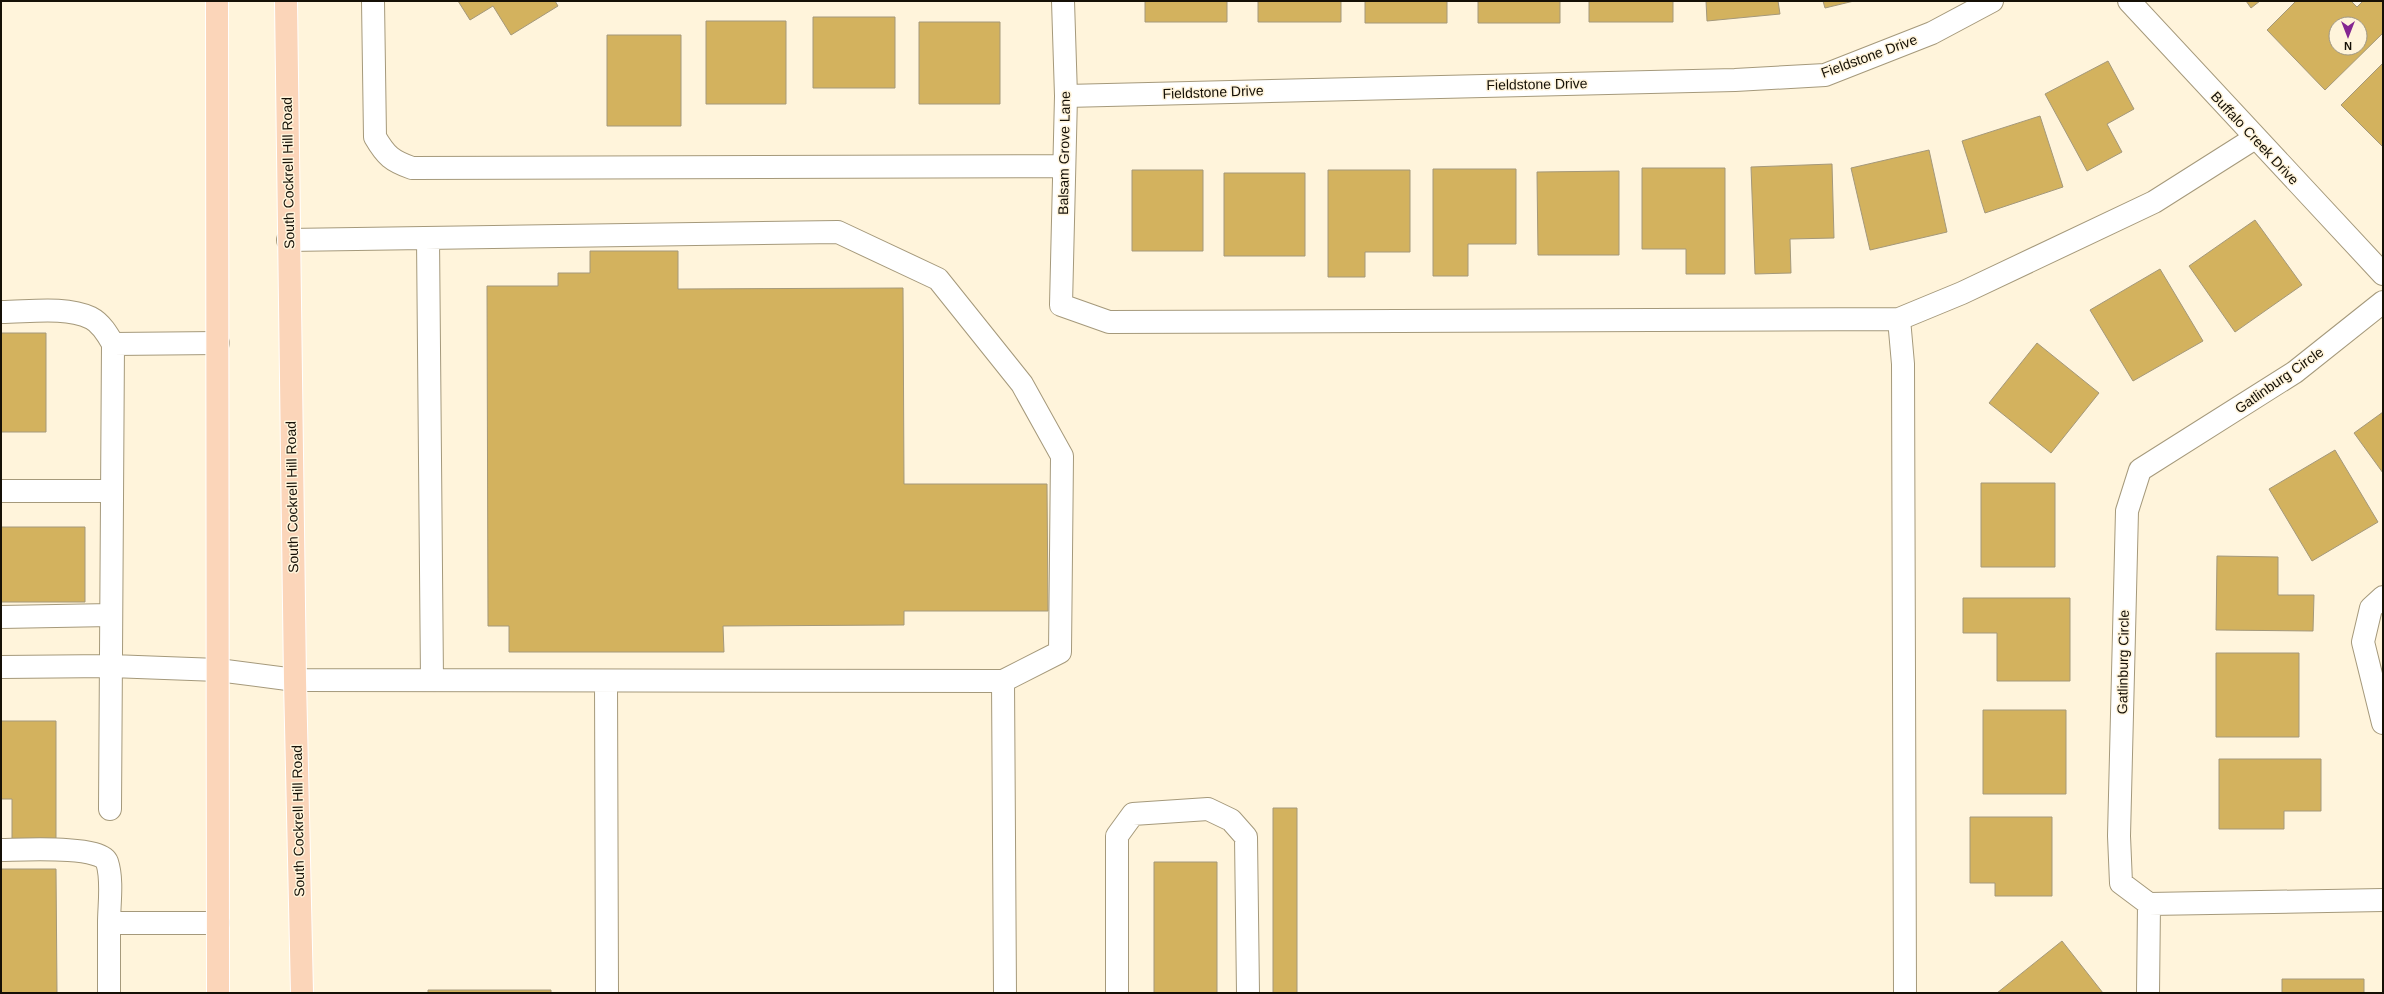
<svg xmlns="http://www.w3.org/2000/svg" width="2384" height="994" viewBox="0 0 2384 994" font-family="Arial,sans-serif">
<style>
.building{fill:#d3b25e;stroke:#a4987a;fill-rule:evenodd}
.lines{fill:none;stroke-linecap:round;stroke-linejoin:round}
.minor-casing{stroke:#a5997b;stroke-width:24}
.major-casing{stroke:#fff;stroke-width:24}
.minor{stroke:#fff;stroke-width:22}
.major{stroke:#fbd5b9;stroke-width:22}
.labels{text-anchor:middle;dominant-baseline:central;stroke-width:3;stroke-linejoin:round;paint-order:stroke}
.street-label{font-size:14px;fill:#151006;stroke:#fff4db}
</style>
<rect width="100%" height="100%" fill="#fff4db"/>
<path class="building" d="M458,1H555L558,6L511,35L493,6L470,20Z
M1145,1H1227V22H1145Z
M1258,1H1341V22H1258Z
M1365,1H1447V23H1365Z
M1478,1H1560V23H1478Z
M1589,1H1673V22H1589Z
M1706,1H1778L1780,14L1707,21Z
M1823,1H1854L1825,8Z
M2246,1H2260L2251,8Z
M2296,1H2351L2357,7L2363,1H2383V33L2325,90L2267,30ZM2336,24H2360V48H2336Z
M813,17H895V88H813Z
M706,21H786V104H706Z
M919,22H1000V104H919Z
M607,35H681V126H607Z
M2108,61L2134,109L2107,124L2122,152L2087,171L2045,94Z
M2383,63V147L2341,105Z
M2040,116L2063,187L1985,213L1962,141Z
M1929,150L1947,232L1870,250L1851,168Z
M1832,164L1834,238L1790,239L1791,273L1755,274L1751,167Z
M1642,168H1725V274H1686V249H1642Z
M1433,169H1516V244H1468V276H1433Z
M1132,170H1203V251H1132Z
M1328,170H1410V252H1365V277H1328Z
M1619,171V255H1538L1537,172Z
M1224,173H1305V256H1224Z
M2255,220L2302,285L2235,332L2189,266Z
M590,251H678V289L903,288L904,484H1047L1048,611H904V625L723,626L724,652H509V626H488L487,286H558V273H590Z
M2160,269L2203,341L2133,381L2090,310Z
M1,333H46V432H1Z
M2037,343L2099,393L2051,453L1989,403Z
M2383,412V473L2354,433Z
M2335,450L2378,522L2312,561L2269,489Z
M1981,483H2055V567H1981Z
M1,527H85V602H1Z
M2217,556L2278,557V595H2314L2313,631L2216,630Z
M1963,598H2070V681H1997V633H1963Z
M2216,653H2299V737H2216Z
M1983,710H2066V794H1983Z
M1,721H56V839H12V799H1Z
M2219,759H2321V811H2284V829H2219Z
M1273,808H1297V993H1273Z
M1970,817H2052V896H1995V883H1970Z
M1154,862H1217V993H1154Z
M1,869H56L57,993H1Z
M2062,941L2103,993H1997Z
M2282,979H2364V993H2282Z
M428,990H551V993H428Z"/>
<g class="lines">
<defs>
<path id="minor" d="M373,1L375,137C386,156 392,161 412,168L1064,166
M1063,1L1066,96L1061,305L1109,322L1899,319L1962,293L2154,202L2255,138
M2129,1L2383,274
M1066,96L1735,80L1825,75L1932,33L1992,1
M428,238L432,680
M288,240L838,232L938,279L1022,384L1062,456L1060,652L1003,681
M2383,302L2295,372L2140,470L2127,511L2119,836L2121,883L2149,904L2383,900
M1,312C29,312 65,306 91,318C101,323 108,335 113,344L218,343
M1899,319L1903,364L1905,993
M1,491H112
M2383,597L2371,608L2363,642L2383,723
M1,617L111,615
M1,667L111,666L218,670L295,680L1003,681L1005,993
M606,681L607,993
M110,809L113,344
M1,850C19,850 101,845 107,862C113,880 109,905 109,923
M109,993V923H218
M1117,993V836L1133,814L1208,809L1231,820L1246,837L1248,993
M2148,993L2149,904"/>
<path id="major" d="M217,1L218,993
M286,1L295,680L302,993"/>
</defs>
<use href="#minor" class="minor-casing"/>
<use href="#major" class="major-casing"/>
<use href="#minor" class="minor"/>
<use href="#major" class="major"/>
</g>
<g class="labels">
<g class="street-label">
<text transform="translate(1869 56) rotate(-20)">Fieldstone Drive</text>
<text transform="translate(1537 84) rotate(-1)">Fieldstone Drive</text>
<text transform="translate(1213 92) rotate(-2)">Fieldstone Drive</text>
<text transform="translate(2255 138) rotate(47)">Buffalo Creek Drive</text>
<text transform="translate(1064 153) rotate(-89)">Balsam Grove Lane</text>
<text transform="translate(288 173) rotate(-91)">South Cockrell Hill Road</text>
<text transform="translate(2279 380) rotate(-35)">Gatlinburg Circle</text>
<text transform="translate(292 497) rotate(-91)">South Cockrell Hill Road</text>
<text transform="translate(2123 662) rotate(-89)">Gatlinburg Circle</text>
<text transform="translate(298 821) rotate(-91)">South Cockrell Hill Road</text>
</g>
</g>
<rect width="2384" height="994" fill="none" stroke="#151006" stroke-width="4"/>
<g transform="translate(2348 36) rotate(180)"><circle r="19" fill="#fff4db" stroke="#a19986"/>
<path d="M0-3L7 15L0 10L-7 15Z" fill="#852791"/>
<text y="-6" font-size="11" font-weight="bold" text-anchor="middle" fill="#151006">N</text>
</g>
</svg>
